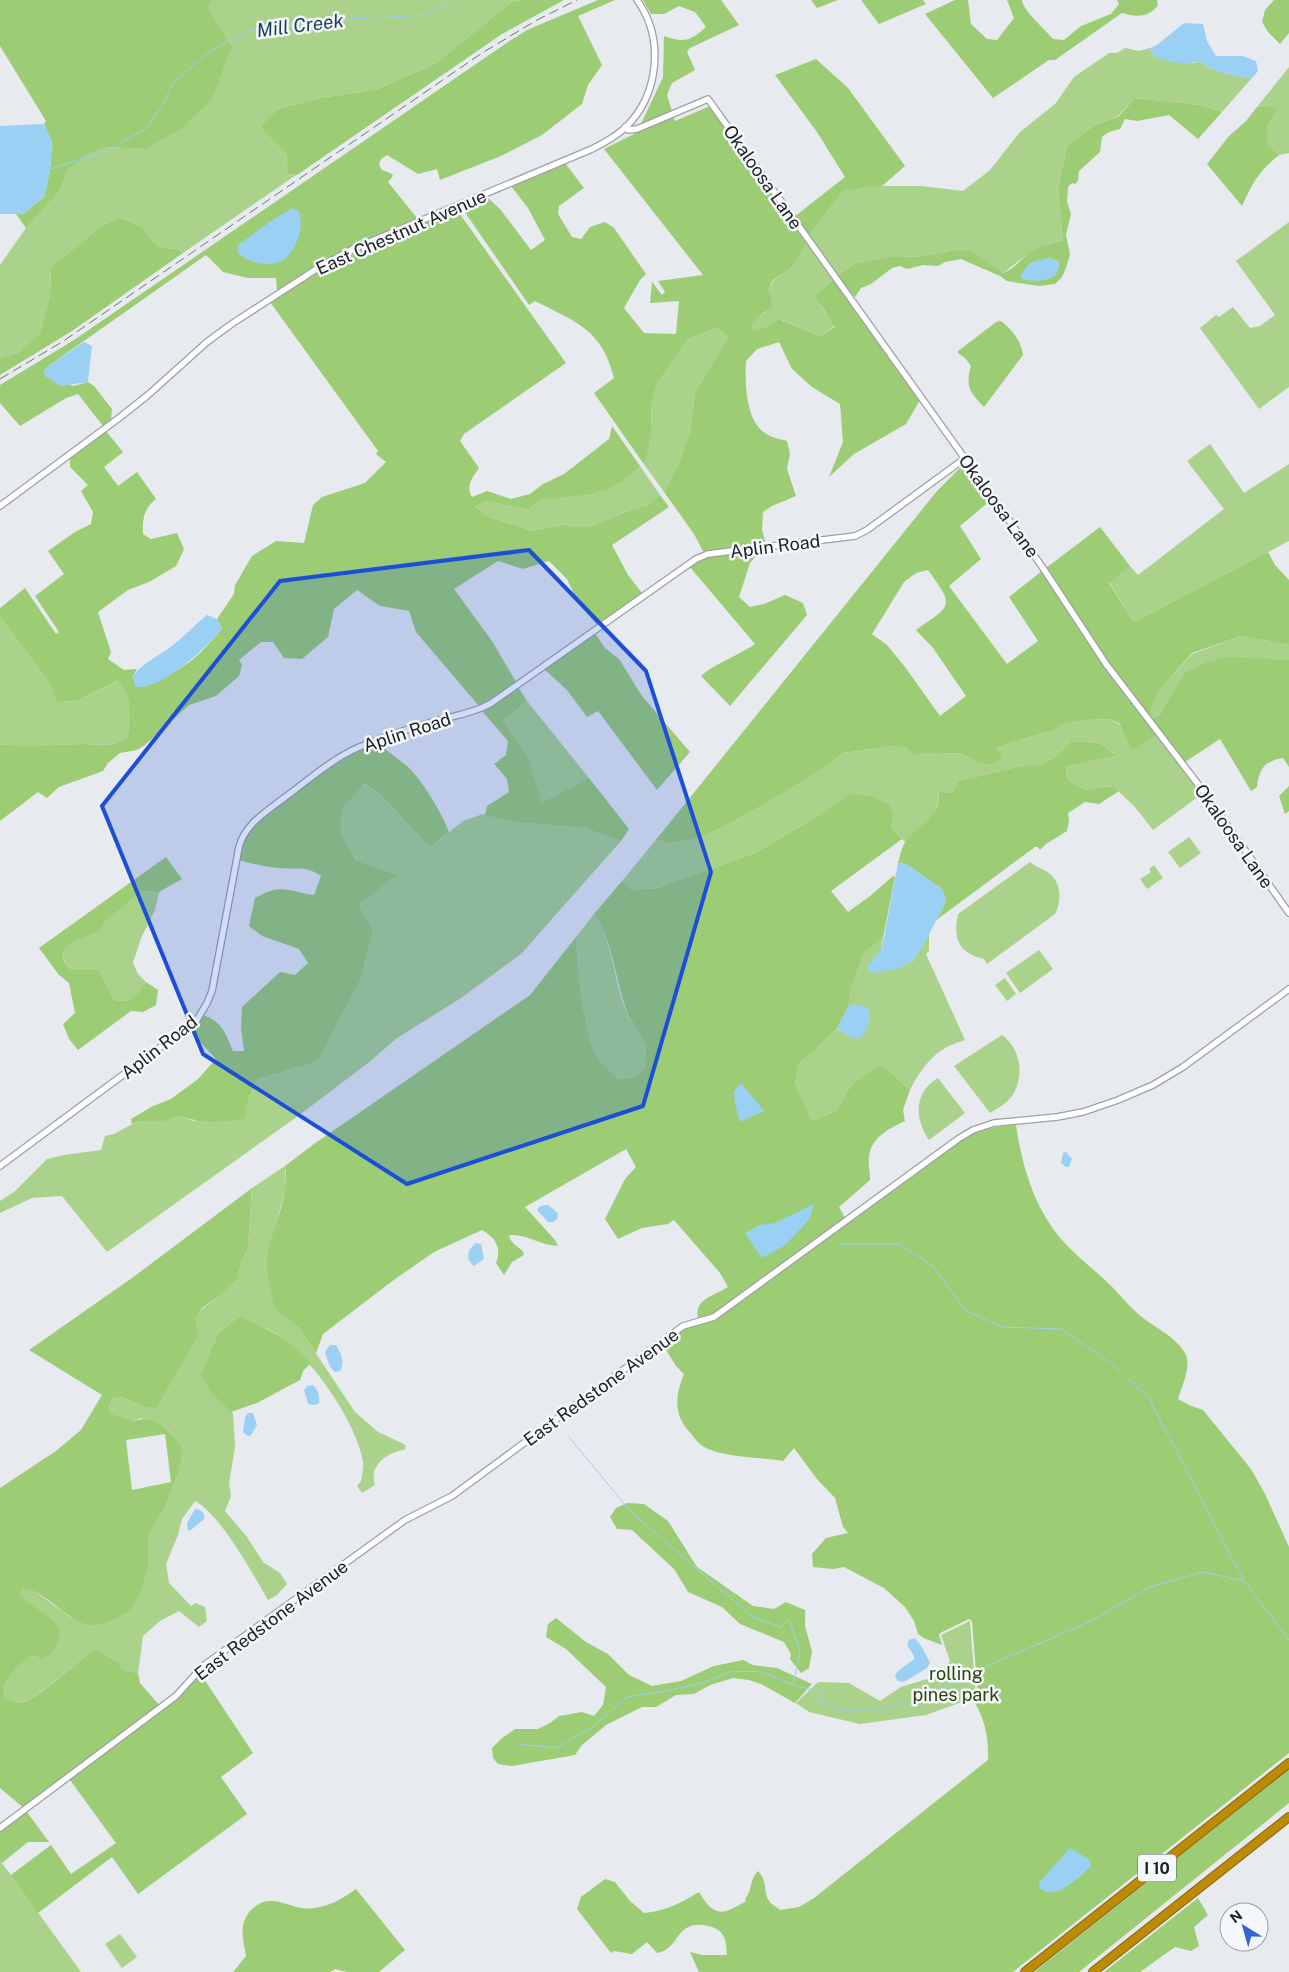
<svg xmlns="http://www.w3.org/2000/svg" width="1289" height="1972" viewBox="0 0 1289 1972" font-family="'Public Sans',sans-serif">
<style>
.green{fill:#abd28b}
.forest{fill:#9ccc74;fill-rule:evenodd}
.water{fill:#9bd0f5}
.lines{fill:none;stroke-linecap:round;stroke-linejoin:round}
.stream{stroke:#9bd0f5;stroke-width:1}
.secondary-casing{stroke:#9da0a4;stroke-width:8}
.highway-casing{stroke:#85640e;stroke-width:10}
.secondary{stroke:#fff;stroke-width:5.5}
.highway{stroke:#bd8a04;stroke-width:8}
.rail{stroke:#717376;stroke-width:1;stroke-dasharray:10 5;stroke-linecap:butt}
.marked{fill:#1d4ed8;fill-opacity:0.2;stroke:#1d4ed8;stroke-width:4;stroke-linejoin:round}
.labels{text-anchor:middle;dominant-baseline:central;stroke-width:5;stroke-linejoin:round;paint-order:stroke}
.shield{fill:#f4f7fb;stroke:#5e5f62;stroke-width:1}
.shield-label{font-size:16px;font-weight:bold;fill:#1d1e20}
.street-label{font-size:18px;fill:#1d1e20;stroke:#f4f7fb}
.park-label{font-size:18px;fill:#294607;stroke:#f4f7fb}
.water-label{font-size:19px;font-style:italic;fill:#153e57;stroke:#f4f7fb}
</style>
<rect width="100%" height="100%" fill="#e7eaee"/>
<path class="green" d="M212,0H520L512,2L436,63L378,89L320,98L277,109L260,127L286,154L288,174L296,175L183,253L178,249L158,247L141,226L120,218L103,225L51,267L50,295L40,333L18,353L0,358V265L26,228L58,193L68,170L88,154L108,147L145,149L232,46L208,8Z
M1125,48L1139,51L1150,48L1155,57L1194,63L1201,61C1212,73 1236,76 1252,78L1222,112L1200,105L1135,98L1117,117L1096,124L1067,146L1058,189L1063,240L1050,243L1029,253L1003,273L973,251H948L918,257L894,256L856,263L837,276L808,236L843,191L882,186H922L963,191L990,170L1020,132L1055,104L1074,77L1109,53H1117Z
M1289,67V153L1279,155L1267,144V126L1278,109L1268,106L1257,107Z
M1289,222V387L1259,409L1200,328L1216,315L1219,317L1233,307L1250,328L1260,326L1275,315L1236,261Z
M806,240L834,279L814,297L835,326L820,336L780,319L767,327L752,332C751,321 757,316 766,312L768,290L774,280L790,269Z
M717,328L728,337L695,393L690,432L679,463L664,492L643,463L646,459L652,433L651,406L657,384L688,339Z
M1210,444L1244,493L1289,464V541L1134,622L1109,582L1130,566L1138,575L1224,509L1187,461Z
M640,466L660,495L647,506L636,508L589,527H574L565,524L533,531L489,517L474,505L487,501L528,510L540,500L562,496L630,476Z
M0,617L51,685L56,703L78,700L119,681C133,693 129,719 128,736L113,745L81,744L24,746L0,744Z
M1241,636L1289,645V660L1227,658L1165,706L1159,716L1150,719L1148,717L1157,693L1192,654Z
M527,701L589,778L542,804L529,759L503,721Z
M1108,719L1119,724L1128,740L1139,747L1157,735L1202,794L1153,830L1135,807L1113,786L1085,790L1069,781L1066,772L1067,766L1115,754L1100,743L1071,741L1057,755L1043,765H1025L958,781L952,793L938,791C942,814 921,829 905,842L891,828L893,817L849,794L818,816L755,853L657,888L632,890L622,881L655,841L658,840L669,843L698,839L729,824L761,806L813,775L843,753L890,746L909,748L916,755L961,753L973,760L1009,743L1054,730L1063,724L1087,720Z
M363,784L381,795L430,848L463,821L483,814L512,822L584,828L621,841L521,954L461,998L397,1038L368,1063L298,1116L107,1252L62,1196L32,1198L0,1213V1201L14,1192L47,1159L64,1155L101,1150L105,1136L114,1134L138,1121H166L180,1116L194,1121L248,1099L258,1079L314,1063L320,1057L361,979L373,931L359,905L395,875L356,860L341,833L342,809Z
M1189,837L1201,853L1180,868L1168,852Z
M1030,862C1035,866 1038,867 1044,870C1061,878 1063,899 1055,914L987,964L984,959C958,953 953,938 958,914Z
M1154,865L1163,878L1147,889L1140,879L1151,872L1149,869Z
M142,891L159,892L155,910L141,938L133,963L138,974L146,982C136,995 132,1004 114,1000L99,970H72C46,947 83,937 100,931L105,922Z
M594,914C616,948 612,979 627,1013C631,1024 643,1032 645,1043C647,1051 645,1063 644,1070C636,1077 622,1084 613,1075C610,1073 609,1068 606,1066C604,1064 602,1063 600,1061C583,1039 578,966 576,937Z
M929,933V951L926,954L965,1040C956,1043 947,1046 939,1052C928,1060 916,1077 910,1090L881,1064L855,1082L848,1090L836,1111L812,1121L795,1083L799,1063L816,1049L837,1028L840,1031L868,1008L848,1006L851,988L864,953L883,938L882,948L912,962Z
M1039,950L1053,969L1020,993L1006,973Z
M1005,978L1016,994L1007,1001L995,985Z
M1002,1035C1021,1049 1025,1076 1012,1096C1006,1104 998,1108 990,1113L954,1066Z
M938,1078L965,1113L929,1140C914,1118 914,1092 938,1078Z
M285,1166L286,1188L270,1245L274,1308L299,1328L355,1412L378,1432L404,1444L406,1447L404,1450C392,1451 377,1460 374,1473C373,1476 374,1482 375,1485L362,1493L357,1486L361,1481C362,1475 364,1468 363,1462C357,1424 316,1365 286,1341C272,1329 255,1324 239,1316L219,1333L212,1394L233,1413L235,1447L229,1483L231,1496L225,1511L247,1537L263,1562L280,1573L287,1584L277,1595L268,1600C253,1574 220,1514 195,1501L182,1519L178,1535L166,1564L169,1583L191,1606L195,1603L205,1607L207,1621L199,1627L179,1611L160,1621L143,1636L138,1673L122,1670L119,1663L95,1648C81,1659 36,1699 24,1702C17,1704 11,1701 5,1698C0,1679 18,1668 30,1656H37L23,1600L20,1594L22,1589L28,1588L33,1590L70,1617L96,1625L132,1610L140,1593L148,1570V1535L164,1509L177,1477L169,1431L141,1418L134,1421L108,1413V1407L113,1398L122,1397L141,1406L198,1333L194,1320L202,1309L221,1295L238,1279L241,1262L248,1248L252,1188Z
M970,1621L976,1697L926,1715L860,1724L809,1712L796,1703L818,1682L849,1683L880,1701L901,1687L937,1676L950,1661L941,1635Z
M0,1861L11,1875L81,1972H0Z
M120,1934L137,1957L122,1968L105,1944Z"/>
<path class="forest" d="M0,0H212L208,8L232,46L212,99L181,129L145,149L108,147L88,154L68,170L58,193L26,228L16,214H23L44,197L50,171L52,142L44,124L46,121L0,46Z
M520,0H564L502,34L297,175L288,174L286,154L260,127L277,109L320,98L378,89L436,63L512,2Z
M598,0H615L578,16L602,65L588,85L582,104L542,135L501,156L440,180L437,169L418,174L387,155L381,159L379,165L382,170L392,174L393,176L388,182L417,218L339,253L277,291L276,278H248L223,272L206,255L47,367L44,373L73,386L88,382L94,386L112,409L111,420L103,426L78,394L66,398L20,426L0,403V385L74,340L508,42L527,30Z
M643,0H721L739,25L690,48L687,52L695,70L672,83L667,95L672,111L641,124L663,77L664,36C684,43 691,41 706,27L695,12L679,6L664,14H651Z
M811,0H838L817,8Z
M861,0H923L926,4L879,24Z
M955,0H968L971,24L987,39L997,40L1014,18L1007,0H1022C1023,11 1045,29 1053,39L1064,40L1081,26L1111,14L1119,4L1117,0H1157L1158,5C1149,18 1136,17 1122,13L1055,60H1049L993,98L925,14Z
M1274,0H1289V33L1280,44L1268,32L1262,22L1265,10Z
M816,59L848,88L905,166L882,186L843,191L808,236L794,217L845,177L817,132L775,75Z
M1135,98L1200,105L1222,112L1198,139L1169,115L1137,121L1125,119L1120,129L1109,132L1102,137L1100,152L1079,171L1078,181L1075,184L1072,183L1068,187L1067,202L1071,214L1066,235L1070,254L1066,268L1062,277L1055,284L1039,286L1007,281L1000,276L961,259L945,262L938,266L923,265L907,269L900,266L892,268L871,284L861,288L855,297L837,276L856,263L894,256L918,257L948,251H973L1003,273C1014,269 1020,260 1029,253C1039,246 1052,243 1063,240L1058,189L1067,146L1096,124L1118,117ZM1049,258L1058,261L1059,265L1054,276Z
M710,106L806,243L790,269L773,280L768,290L773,306C764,314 751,317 752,331L767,327L779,319L820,336L835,327L824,310L814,297L834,279L920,400L906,424L854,454L829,477L843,442L840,404L812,387L792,369L779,342L757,349L746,361C745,383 745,423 768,435C773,438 781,439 787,441L790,454L787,469L796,496L772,506L763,512L762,529L765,541L762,545L704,553L694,534L664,492L679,463L690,432L695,393L728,337L717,328L688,339L657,384L651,406L652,433L646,460L643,463L594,393L614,378C602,329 576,322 535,301L529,305L462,208L488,198L500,209L531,250L545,240L528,208L511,186L565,163L584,188L559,206L558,214L572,237L581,239L590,227L605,222L614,228L646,274L640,280L624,308L644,333L676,334L679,301L650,303L652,282L662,295L665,292L658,281L703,275L604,149L636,133L637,131L673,116L675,121Z
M1268,106L1278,109L1267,126V144L1279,155C1259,171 1253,182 1242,206L1207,164L1229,136L1246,121L1257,107Z
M457,210L566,363L464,434L460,441L479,468C473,477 465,486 472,497L487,491L511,499L530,494L543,484L564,474L609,439L612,426L640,466L630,476L608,489L590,494L540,500L528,510L487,501L475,506L489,517L533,531L565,524L574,527H589L636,508L647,506L660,495L669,507L612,545L628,575L642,593L597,625L578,603L567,579L549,561L523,569L498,561L454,589L492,641L516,682L479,706L416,632L409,611L380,606L357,590L334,609L328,637L302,659L284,658L273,642H261L239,660L242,665L239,676L216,696L189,705L145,745L137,750L120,753L108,763L103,771L59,787L47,798L38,792L0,821V744L24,746L81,744L113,745L128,736C129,719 133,693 118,681L78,700L56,703L51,685L0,617V608L25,588L56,634L59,632L35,596L64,574L48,551L75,532L91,524L93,512L81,491L88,485L70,467V457L106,431L123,452L104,467L118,486L137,472L156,499C144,508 142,519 143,534L151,539L177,533L184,549L176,566L149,582L128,590L98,612L111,652L108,659L124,670L137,669L133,676L136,687C150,681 167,677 179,669C196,659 209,644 222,629L217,619L234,594L235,585L252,556L276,541L304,543L313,505L322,497L365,483L386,462L376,454L378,451L270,302L342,258L435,218Z
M120,218L141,226L158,247L178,249L183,253L72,331L0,375V358L18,353L40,333L50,295L51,267L103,225Z
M1001,321C1012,330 1021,340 1023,355L984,407C970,392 965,387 971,366L966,359L957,352L996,322Z
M965,463L991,500L960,526L981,559L949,586L1007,664L1038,641L1009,597L1042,571L1104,665L1157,735L1139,747L1131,749L1119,723L1108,719L1087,720L1063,724L1054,730L1009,743L996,749L1002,758L991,765L973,760L961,753L912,755L908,748L890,746L843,753L813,775L761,806L729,824L698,839L669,843L658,840L655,841L937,491ZM928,570C955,607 952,605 916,630L933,648L966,696L940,716L905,667L887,645L872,634L904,582L916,573Z
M1100,527L1130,566L1109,583L1134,622L1268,552L1275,565L1289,580V645L1241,636L1192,653L1157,693L1148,717L1108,663L1046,568Z
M760,551L750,563L739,597L750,607L764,604L785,595L803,603L807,615L730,706L701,676C717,662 738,656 755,644L689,566L709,557Z
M595,633L605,648L619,659L642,696L690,752L657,790L598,711L587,717L567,690L544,669Z
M1227,657L1289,660V767L1283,758C1264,761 1259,769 1257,787L1251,791L1220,739L1185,762L1150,719L1159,716L1186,672L1205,663Z
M518,687L527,701L503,721L529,759L542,803L589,778L629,829L621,841L584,828L512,822L485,815L487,806L509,792L507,779L494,764L506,755L508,741L482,711Z
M1071,741L1100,743L1116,755L1067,766L1066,772L1069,781L1085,790L1113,786L1119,791L1099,804L1085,802L1068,813L1069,821L1067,831L1046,844L1040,850L1038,847H1035L935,921L946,901L942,889L906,864L898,863C900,856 902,846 906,841C919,825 943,816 938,791L952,793L958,781L1025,765H1043L1057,755Z
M379,742C388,754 402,760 412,771C424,784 443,815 449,832L430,848L381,795L364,784L342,809L341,833L356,860L396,875L359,905L373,931L361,979L320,1057L314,1063L258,1079L248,1099L244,1119C221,1122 202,1124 180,1116L166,1121H138L132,1124L131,1119L153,1106L171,1099L198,1079L216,1059L189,1030L203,1015C222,1021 226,1034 233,1051H244L241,1028L242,1007L280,972L295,975L308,963L299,949L262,936L249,926L255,898C261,895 268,891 274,890C287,887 301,894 314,895L321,876C305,865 297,870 279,868C265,867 252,864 239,860L245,837L255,824C293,794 333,760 379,742Z
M1289,786V811L1285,814L1279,796Z
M849,794L870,796L889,804L893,817L891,828L902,839L831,891L848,912L870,896L893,876L895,877L883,938L864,953L851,988L848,1008L838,1027L816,1049L799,1063L795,1083L812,1121L836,1111L848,1090L855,1082L881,1064L910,1090L903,1110L905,1121C888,1129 872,1137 869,1156C868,1163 870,1172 870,1180L839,1207L845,1218L713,1315L698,1319C694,1298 713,1297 728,1287L720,1273L674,1220L668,1224L642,1228L618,1239L605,1219L625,1179L636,1167L626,1149L525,1207L555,1240L558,1246C541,1245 526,1234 510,1235L509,1237C514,1248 523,1247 524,1255L512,1262L504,1275L496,1263C502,1248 496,1238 482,1230L434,1252L395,1279L323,1334L316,1353L299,1328L274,1308C272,1294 267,1279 267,1265C268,1231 291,1200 285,1166L314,1144L530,995L576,937C578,966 583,1039 600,1061C602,1063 604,1064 606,1066C609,1068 610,1073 613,1075C622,1084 635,1077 644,1070C645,1063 647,1051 645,1044C644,1036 631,1023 627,1012C615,979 614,944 594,914L622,881L632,890L657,888L755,853L818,816Z
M166,857L182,879L159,892L142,891L105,922L100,931C84,938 45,947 72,970H99L114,1000C132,1004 136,995 146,982L158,990L156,1005L143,1012L131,1011L78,1050L69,1039L63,1024L75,1013L69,983L59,975L39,948Z
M1016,1125C1022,1166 1034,1207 1061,1239C1074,1254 1091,1267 1106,1281C1117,1291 1126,1303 1137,1313C1152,1327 1177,1336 1186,1355C1191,1367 1182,1386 1178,1399L1189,1405L1203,1410L1251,1469L1265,1494L1289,1547V1753L1013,1972H699L690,1952L702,1955H727C726,1942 726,1932 712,1927C674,1916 681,1950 657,1953L647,1942L632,1954L614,1951L611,1953L577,1909L581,1897L605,1879L615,1882L630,1901L644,1913C665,1911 681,1903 699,1892C714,1917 722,1916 746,1901L745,1899C753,1889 749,1880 758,1871C769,1883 762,1892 770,1902C772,1905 777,1907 780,1910L799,1907L814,1898L988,1760C989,1739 985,1718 973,1700L978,1697L972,1621L969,1619L940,1633L939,1635L942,1645L924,1638L918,1634L914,1621L905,1607L884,1588L844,1567L833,1569L813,1567L812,1554L826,1538L848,1533L843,1527L835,1498L817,1479L794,1448L783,1461C761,1457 717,1458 700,1444C695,1440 691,1433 687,1429C673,1412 676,1393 684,1374L676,1366L663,1345L688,1327L716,1319L959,1141C979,1130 993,1126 1016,1125Z
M252,1188L248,1248L241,1262L238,1279L221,1295L202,1308L195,1320L198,1333L195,1341L156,1408L141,1406L122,1397L113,1398L108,1407L109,1413L134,1421C156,1413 171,1433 183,1449L177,1477L164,1509L148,1535V1570L140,1593L132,1610C121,1615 107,1624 95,1625C69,1627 43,1586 22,1589L20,1594C28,1609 69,1618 57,1643C53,1652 50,1655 41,1659L37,1656H30C18,1668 0,1679 5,1698C11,1701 17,1704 24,1702C37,1699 81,1659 95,1648L119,1663L122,1670L138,1673L140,1683L160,1706L24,1808L0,1788V1488L56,1451L81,1430L102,1395L29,1350L132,1278ZM165,1434L171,1482L132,1490L126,1440Z
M239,1316C266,1328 293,1340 310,1364L303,1371L300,1380L257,1403L231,1412L212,1394L201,1375L219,1333Z
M627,1503L644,1504L668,1521L697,1567L753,1606L774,1609L786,1602L805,1610V1626L812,1651L809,1668L801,1673L790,1659L791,1654L784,1642L740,1624L722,1607L688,1592L674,1569L632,1530L617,1529L610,1517L616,1508Z
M556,1618L586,1642L608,1654L629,1675L652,1686L681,1681L714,1666L743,1660L753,1665L777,1668L812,1684L795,1703L761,1684L749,1680L733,1678L710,1685L694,1694L676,1695L656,1707H642L606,1725L581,1746L575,1755L512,1766L498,1764L493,1758L492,1748L501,1739L515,1729H538L550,1723L559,1716L582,1712L594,1716L603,1705L606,1687L566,1649L546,1637L548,1624Z
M200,1673L253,1753L221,1777L247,1814L138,1894L112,1857L38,1913L11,1875L51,1845L71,1874L116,1843L70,1780L178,1698Z
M1289,1769V1803L1079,1972H1034Z
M27,1812L49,1842H28L2,1863L0,1861V1831Z
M356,1889L405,1950L379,1972H347L335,1969L330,1972H233L246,1956C243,1938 238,1923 252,1909C257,1905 262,1901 269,1901C284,1900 298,1911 314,1908C331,1906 343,1898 356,1889Z
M1198,1898L1208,1915L1194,1927L1199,1946L1191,1951L1175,1947L1140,1972H1104Z"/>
<path class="water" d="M1184,23L1203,24L1207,41L1216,56H1243L1256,61L1258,71L1252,78C1236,76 1212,73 1201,61C1185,65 1170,63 1155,57L1150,48L1157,45Z
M44,124L52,142L50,171L44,197L23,214H0V126Z
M292,208L299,211C305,225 296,252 283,260C270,268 245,263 237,251L238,245L271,221Z
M1049,258L1058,261C1063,282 1036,283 1022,279L1021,274L1031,262Z
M84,342L92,346L88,382L61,386L45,376L44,373L47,367Z
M207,615L217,619L222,629C206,648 162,690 136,687L133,676C143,662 163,654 177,642C187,633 196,624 207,615Z
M898,863L906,864L942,889L946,901C939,914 920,956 910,963C899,970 884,971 872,973L867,967L882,948Z
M854,1005L868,1007C872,1020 868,1029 859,1039L850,1037L837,1028L848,1006Z
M741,1083L764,1111L740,1122L735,1104L734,1091Z
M1066,1152L1072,1159L1069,1167H1066L1061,1163L1063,1153Z
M814,1204L809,1220L784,1246L762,1258L745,1233L760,1225L775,1223Z
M548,1205L558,1213L557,1219L553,1222H548L537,1210L540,1206Z
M476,1243L481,1244L484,1259L474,1266C464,1259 468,1249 476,1243Z
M330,1345H336C341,1354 345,1362 340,1371L335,1372L330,1367L325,1352Z
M313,1385C318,1390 320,1396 319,1403L315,1405L308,1404L304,1390L307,1386Z
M248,1413H253L257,1425L251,1435L248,1436L243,1432L245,1417Z
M195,1509C201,1509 206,1514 204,1519L191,1530L188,1531L187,1523Z
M915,1638L922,1647L930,1663L927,1668L904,1682L898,1681L895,1676L897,1672L914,1659V1656L907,1645L909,1640Z
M1070,1848L1090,1860L1091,1867C1078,1877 1054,1904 1039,1887V1883Z"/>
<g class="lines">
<path class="stream" d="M50,169L106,151L147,128L163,104L173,83L209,52L248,31L331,20L427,15L451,0
M838,1244H900L934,1267L965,1310L1002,1327L1061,1329L1111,1363L1149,1398L1244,1581L1289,1640
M569,1437L631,1512L754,1618L781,1627L789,1619L800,1651L793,1685L822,1692L824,1698L817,1700L841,1710H872L919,1701L978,1670L1091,1621L1150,1587L1203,1572L1244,1581
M518,1744L556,1748L594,1726L627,1697L661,1692L702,1683L729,1672L760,1671L793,1685"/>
<defs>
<path id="secondary" d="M625,127L628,130L637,129L708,99L1043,568L1106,664L1204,792L1289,913
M0,506L119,418L148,395L207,342L233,323L318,268L353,249L592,149C604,143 615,137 625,128C659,95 665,39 637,0
M0,1166L197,1020L207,1003L212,991L239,847C245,824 266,812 284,798C310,779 336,755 367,744C392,734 417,726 443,719C459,715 475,712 490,704L696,559L708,554L855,536L867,530L964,459
M0,1828L176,1696L203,1666L405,1520L452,1496L683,1326L714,1317L958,1139L973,1130L994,1123L1057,1117L1083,1112L1118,1100L1153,1085L1183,1067L1289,989"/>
<path id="highway" d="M1025,1972L1289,1763
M1093,1972L1289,1817"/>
</defs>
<use href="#secondary" class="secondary-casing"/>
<use href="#highway" class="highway-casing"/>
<use href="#secondary" class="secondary"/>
<use href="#highway" class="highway"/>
<path class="rail" d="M0,379L62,342L482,53L537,20L577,0"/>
</g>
<path class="marked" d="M529,550L646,671L711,872L643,1106L407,1184L203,1054L102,806L280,581Z"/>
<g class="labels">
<rect class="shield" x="1138" y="1854.5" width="38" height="27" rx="4"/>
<g class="shield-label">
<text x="1157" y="1868">I 10</text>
</g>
<g class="street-label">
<text transform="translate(763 177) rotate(55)">Okaloosa Lane</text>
<text transform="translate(401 232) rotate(-24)">East Chestnut Avenue</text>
<text transform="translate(999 506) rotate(54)">Okaloosa Lane</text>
<text transform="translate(775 546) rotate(-7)">Aplin Road</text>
<text transform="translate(407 732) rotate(-18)">Aplin Road</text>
<text transform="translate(1234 836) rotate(55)">Okaloosa Lane</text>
<text transform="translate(159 1047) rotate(-38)">Aplin Road</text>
<text transform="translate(601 1387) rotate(-36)">East Redstone Avenue</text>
<text transform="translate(271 1620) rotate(-37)">East Redstone Avenue</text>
</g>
<g class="park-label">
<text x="956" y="1673">rolling<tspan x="956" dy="21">pines park</tspan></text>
</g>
<g class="water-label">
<text transform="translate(300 25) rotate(-7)">Mill Creek</text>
</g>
</g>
<g transform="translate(1244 1927) rotate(323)"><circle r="24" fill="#f4f7fb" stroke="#9ea0a3"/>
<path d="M0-4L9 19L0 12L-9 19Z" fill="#3662d2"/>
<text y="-8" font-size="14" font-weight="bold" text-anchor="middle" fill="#1d1e20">N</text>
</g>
</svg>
